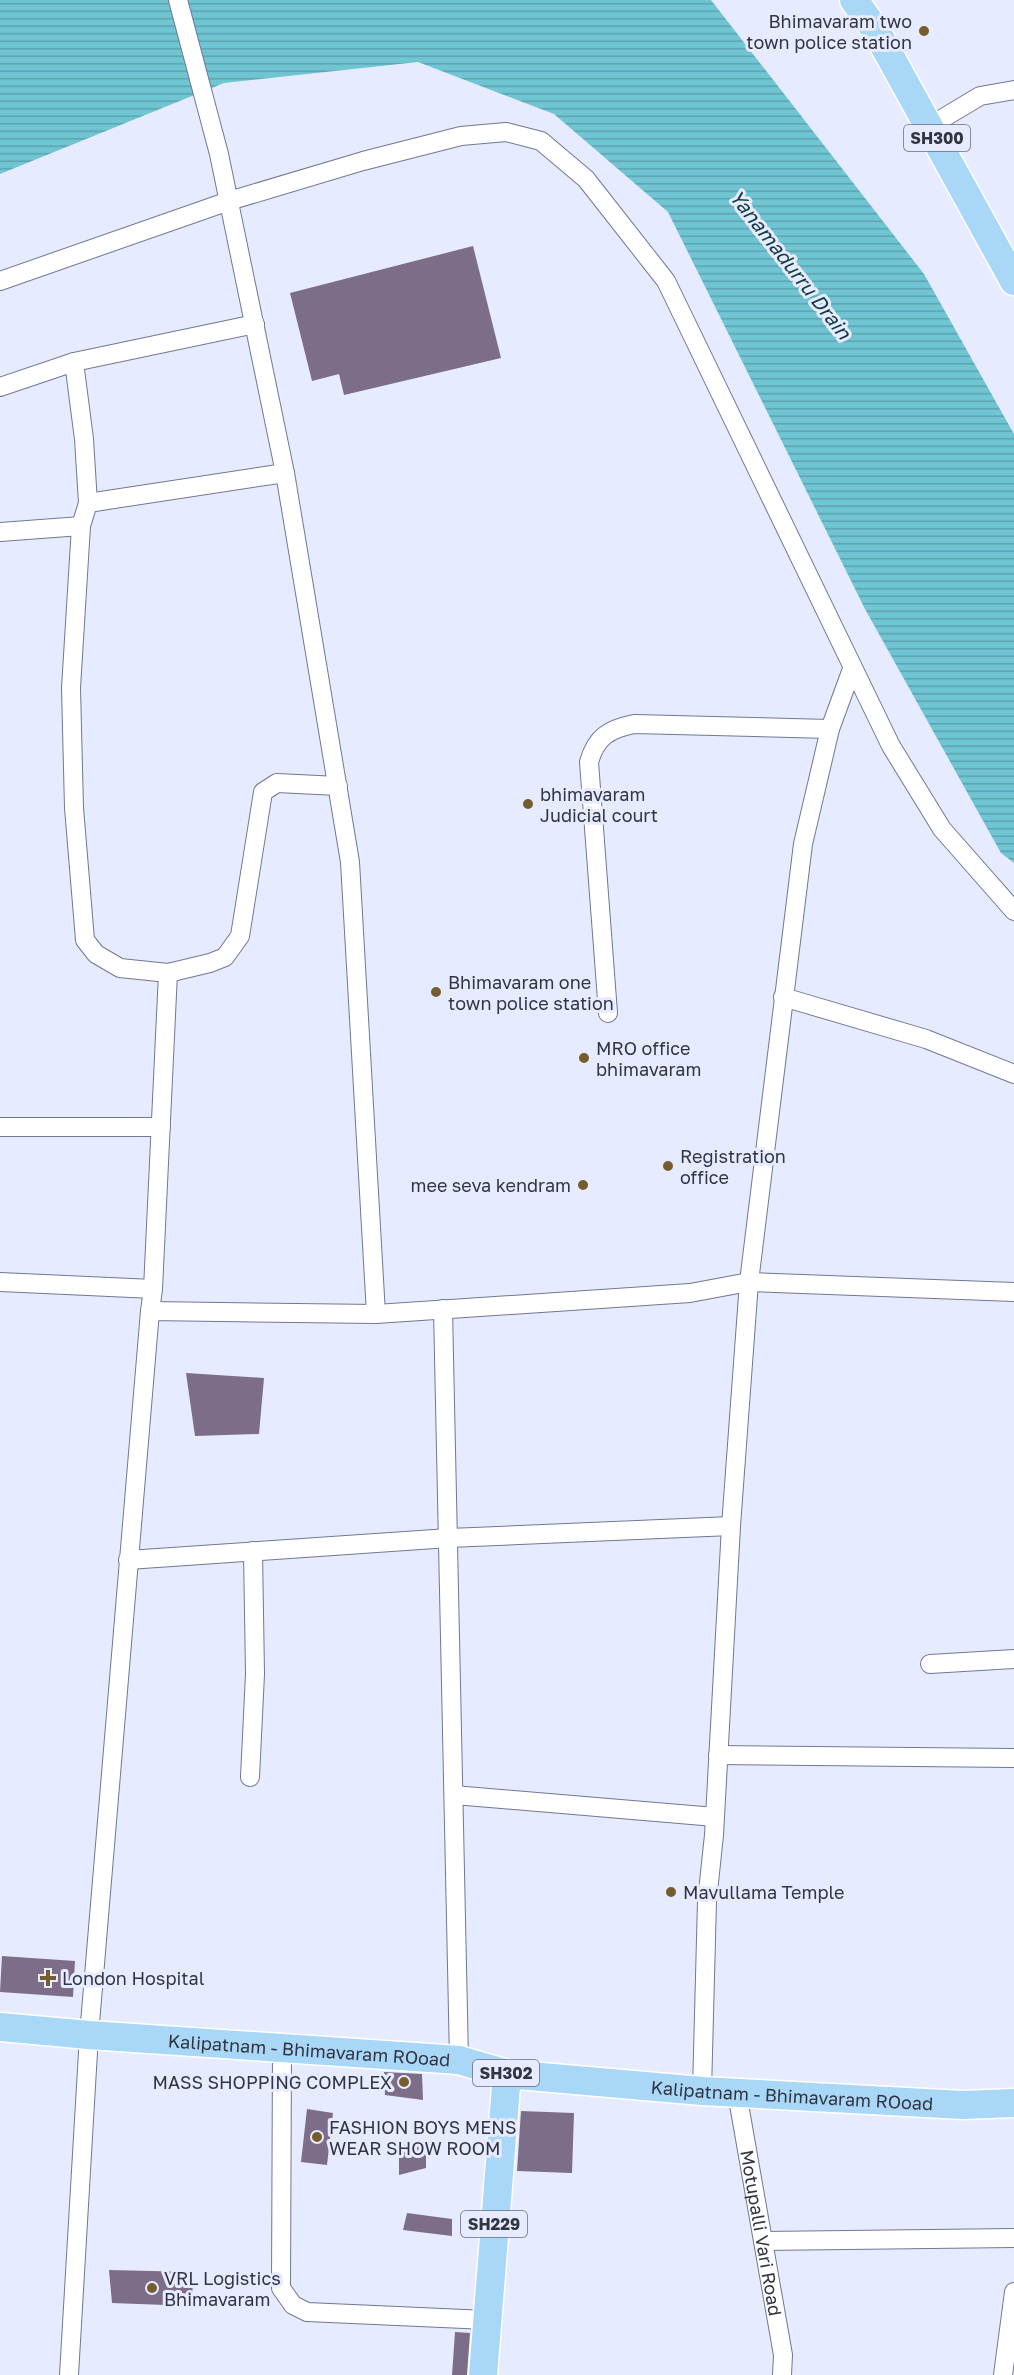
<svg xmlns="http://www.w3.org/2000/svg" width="1014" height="2375" viewBox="0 0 1014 2375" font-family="'Golos Text',sans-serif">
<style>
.water{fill:url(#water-rules)}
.building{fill:#7c6d89}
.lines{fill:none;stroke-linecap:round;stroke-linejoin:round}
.minor-casing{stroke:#717794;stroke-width:20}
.primary-casing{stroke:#fff;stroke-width:31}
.minor{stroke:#fff;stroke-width:18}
.primary{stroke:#a9d7f8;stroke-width:28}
.poi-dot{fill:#755d2d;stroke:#e7ebff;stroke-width:2}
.labels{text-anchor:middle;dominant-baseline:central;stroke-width:6;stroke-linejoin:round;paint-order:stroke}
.shield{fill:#e7ebff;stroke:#686c7a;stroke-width:1.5}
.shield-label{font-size:16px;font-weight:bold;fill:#323541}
.poi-label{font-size:18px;fill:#323541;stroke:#e7ebff;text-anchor:start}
.street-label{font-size:18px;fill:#323541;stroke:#e7ebff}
.water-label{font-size:20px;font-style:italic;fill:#123b41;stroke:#e7ebff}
</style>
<defs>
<pattern id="water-rules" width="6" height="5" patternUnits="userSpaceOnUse" patternTransform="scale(1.5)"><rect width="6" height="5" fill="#70c5d3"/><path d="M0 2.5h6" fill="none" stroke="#5da1ad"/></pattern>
</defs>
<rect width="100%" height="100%" fill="#e7ebff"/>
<path class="water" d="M0,0H711L924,274L1014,434V863L1001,853L865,609L668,212L554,114L418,62L224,83L0,174Z"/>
<path class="building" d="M473,246L501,358L344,395L339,374L312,381L290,293Z
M186,1373L264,1378L259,1434L195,1436Z
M2,1956L75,1961L73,1997L0,1992Z
M384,2072L422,2074L423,2100L385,2095Z
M307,2109L333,2113L327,2165L301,2162Z
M521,2111L574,2113L572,2173L517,2171Z
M399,2144H426V2168L399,2175Z
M407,2213L452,2219V2236L403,2230Z
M109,2270L193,2272L192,2306L112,2303Z
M455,2332L470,2333L467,2375H452Z"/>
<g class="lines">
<defs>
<g id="minor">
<path d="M930,126L980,96L1014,90"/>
<path d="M0,281L229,201L363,161L461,136L506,132L541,141L586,179L666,281L891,746L942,829L1014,911"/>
<path d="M74,362L84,439L88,503L81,526L71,688L74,808L85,940L96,954L120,968L168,973L210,963L225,957L240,936L263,792L277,783L338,786"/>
<path d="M0,387L74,362L255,324"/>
<path d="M88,503L285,473"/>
<path d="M0,532L81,526"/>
<path d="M783,997L926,1039L1014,1074"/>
<path d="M608,1013L589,762C596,737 609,729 634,724L830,729"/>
<path d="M0,1127H161"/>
<path d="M0,1282L153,1289"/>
<path d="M443,1309L459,2060"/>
<path d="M150,1311L153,1289L168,973"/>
<path d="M376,1314L690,1293L749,1282L1014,1292"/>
<path d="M128,1560L449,1538L731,1526"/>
<path d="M930,1664L1014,1659"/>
<path d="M718,1755L1014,1758"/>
<path d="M250,1777L255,1674L253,1551"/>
<path d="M454,1795L715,1817"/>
<path d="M282,2048L281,2288L293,2305L307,2312L487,2320"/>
<path d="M702,2091L707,1901L714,1835L731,1526L749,1282L803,844L830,729L852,669"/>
<path id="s1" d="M737,2093L783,2355L782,2375"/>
<path d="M763,2241L1014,2238"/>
<path d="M69,2375L89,2035L150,1311L376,1314L350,862L285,473L219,154L178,0"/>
<path d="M1003,2375L1014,2292"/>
</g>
<g id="primary">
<path d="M854,0L876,31L1014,281"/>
<path id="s2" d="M0,2027L89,2035L459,2060L507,2074L702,2091L963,2105L1014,2103"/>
<path d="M483,2375L507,2074"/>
</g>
</defs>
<use href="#minor" class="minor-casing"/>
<use href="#primary" class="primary-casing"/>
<use href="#minor" class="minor"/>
<use href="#primary" class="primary"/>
</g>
<g class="poi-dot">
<circle cx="924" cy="31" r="6"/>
<circle cx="528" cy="804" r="6"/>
<circle cx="436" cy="992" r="6"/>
<circle cx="584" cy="1058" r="6"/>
<circle cx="668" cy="1166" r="6"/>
<circle cx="583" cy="1185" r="6"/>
<circle cx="671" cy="1892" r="6"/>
<path d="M45 1969h6v6h6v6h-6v6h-6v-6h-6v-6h6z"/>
<circle cx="404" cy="2082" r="6"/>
<circle cx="317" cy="2137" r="6"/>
<circle cx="152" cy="2288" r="6"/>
</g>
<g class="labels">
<g class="shield">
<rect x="904" y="125" width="66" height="26" rx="4.5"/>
<rect x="473" y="2060" width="66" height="26" rx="4.5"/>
<rect x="461" y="2211" width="66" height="26" rx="4.5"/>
</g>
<g class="shield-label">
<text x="937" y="138">SH300</text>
<text x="506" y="2073">SH302</text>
<text x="494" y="2224">SH229</text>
</g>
<g class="poi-label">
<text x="912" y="21" text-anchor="end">Bhimavaram two<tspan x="912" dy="21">town police station</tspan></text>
<text x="540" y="794">bhimavaram<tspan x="540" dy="21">Judicial court</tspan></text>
<text x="448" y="982">Bhimavaram one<tspan x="448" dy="21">town police station</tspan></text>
<text x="596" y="1048">MRO office<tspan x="596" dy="21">bhimavaram</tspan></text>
<text x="680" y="1156">Registration<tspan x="680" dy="21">office</tspan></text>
<text x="571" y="1185" text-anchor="end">mee seva kendram</text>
<text x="683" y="1892">Mavullama Temple</text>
<text x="62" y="1978">London Hospital</text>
<text x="392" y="2082" text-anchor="end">MASS SHOPPING COMPLEX</text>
<text x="329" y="2127">FASHION BOYS MENS<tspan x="329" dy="21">WEAR SHOW ROOM</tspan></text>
<text x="164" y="2278">VRL Logistics<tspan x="164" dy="21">Bhimavaram</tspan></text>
</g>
<g class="street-label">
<text stroke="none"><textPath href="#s2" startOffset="310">Kalipatnam - Bhimavaram ROoad</textPath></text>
<text stroke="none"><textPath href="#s2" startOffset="796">Kalipatnam - Bhimavaram ROoad</textPath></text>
<text stroke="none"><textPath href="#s1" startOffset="142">Motupalli Vari Road</textPath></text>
</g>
<g class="water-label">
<text transform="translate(791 264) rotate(52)">Yanamadurru Drain</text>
</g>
</g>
</svg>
